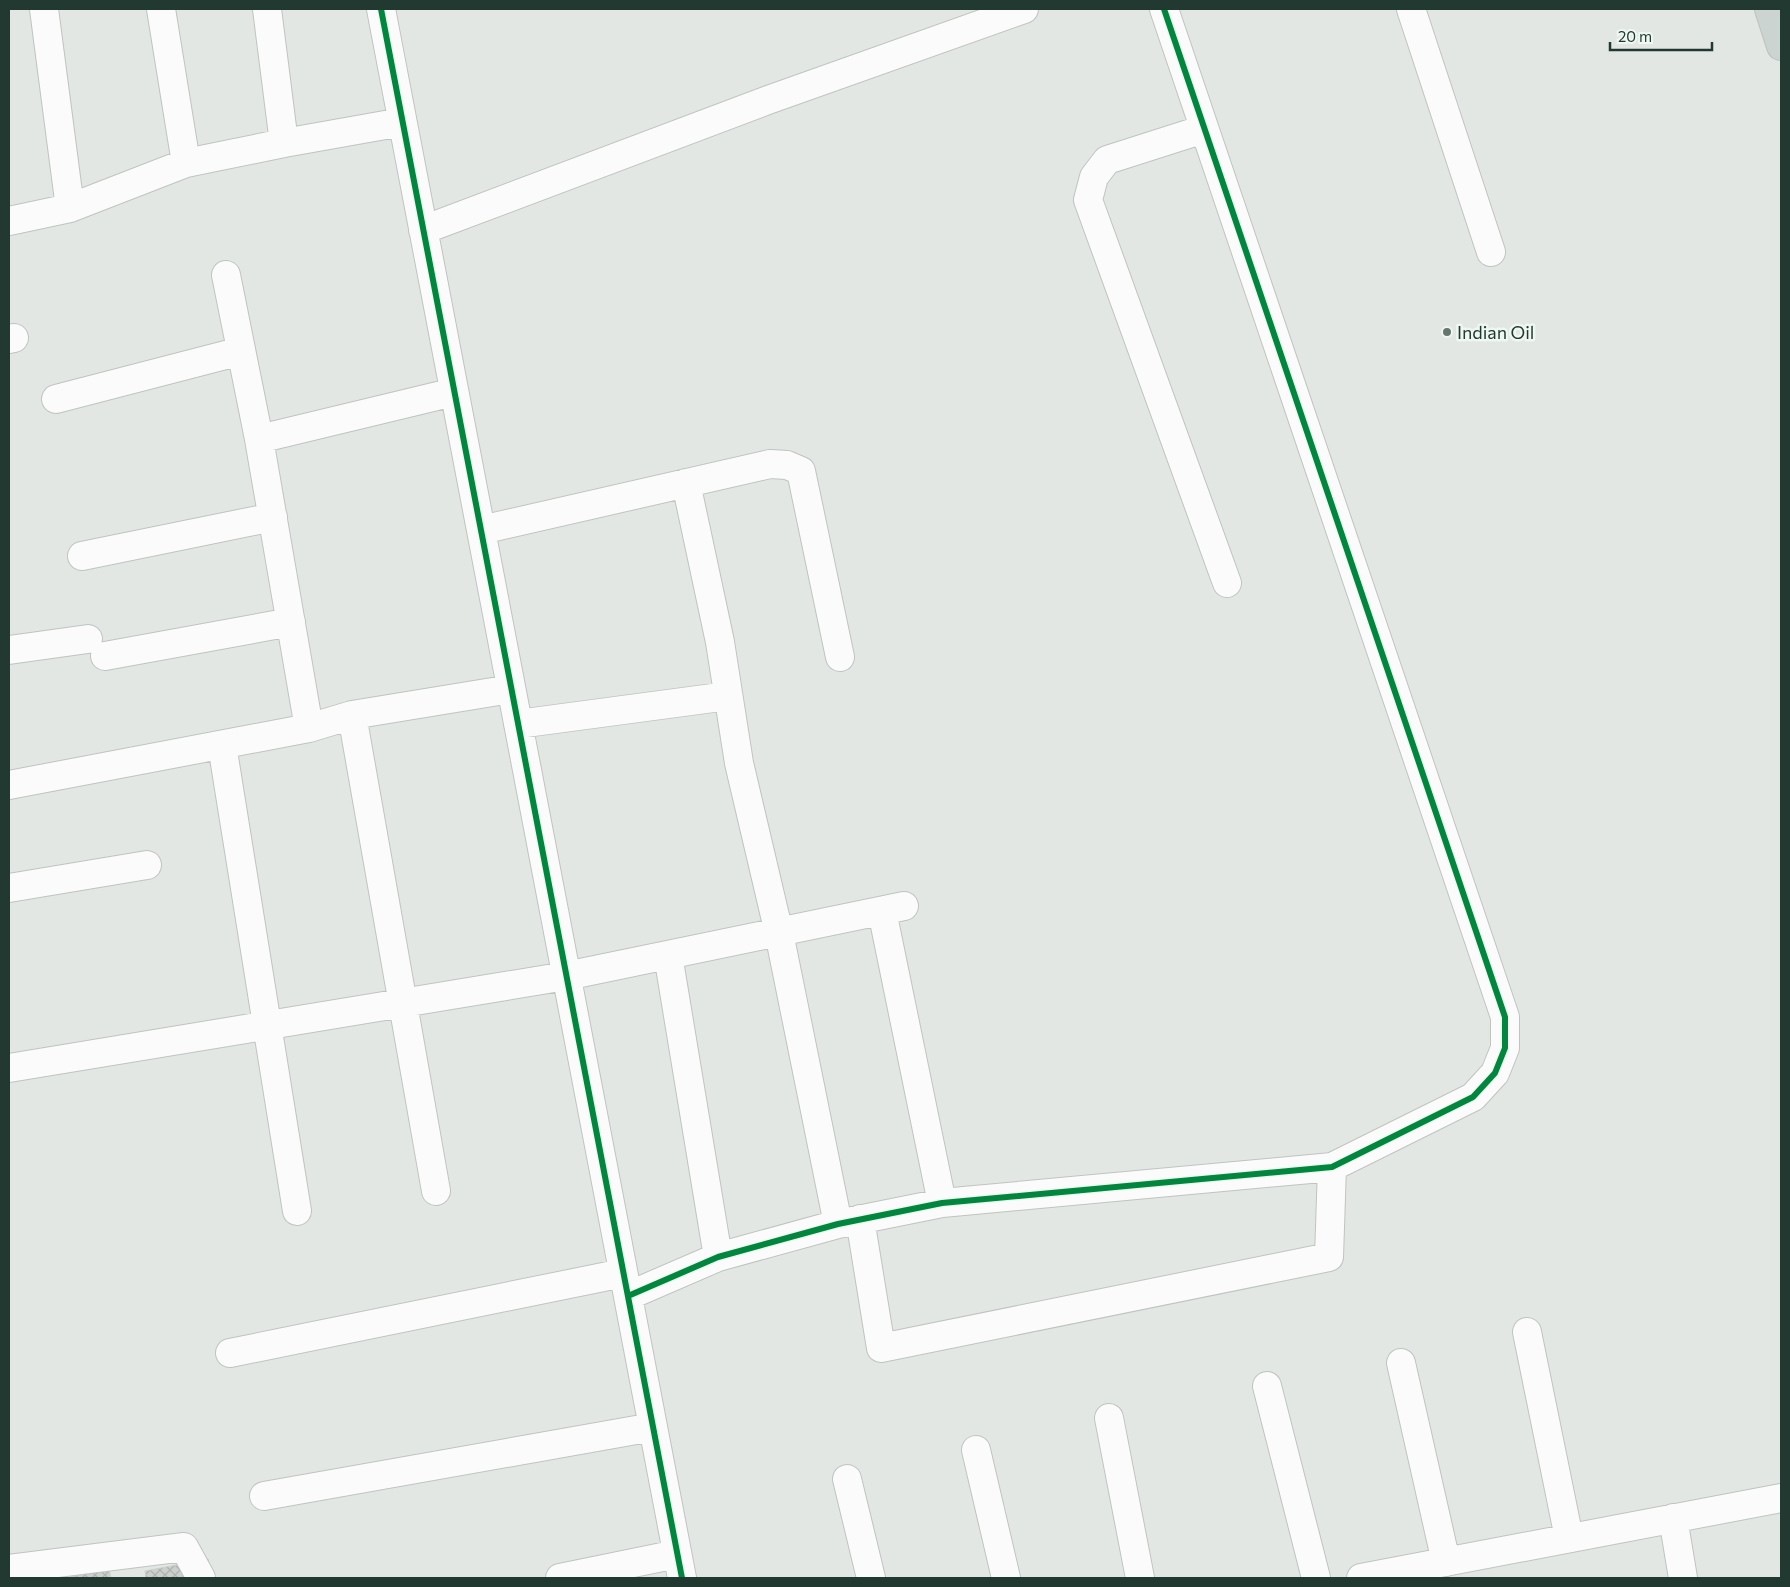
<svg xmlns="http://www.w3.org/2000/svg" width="1790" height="1587" viewBox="0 0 1790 1587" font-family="Commissioner,sans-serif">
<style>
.building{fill:url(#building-cross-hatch);stroke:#cbd0cd}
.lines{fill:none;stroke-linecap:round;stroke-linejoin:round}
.minor-casing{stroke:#bfc4c1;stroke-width:30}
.major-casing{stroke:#bcc3c1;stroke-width:30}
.minor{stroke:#fbfbfb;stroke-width:28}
.major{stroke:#ccd4d1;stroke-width:28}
.cycleway-casing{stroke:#eff7f2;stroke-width:9}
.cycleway{stroke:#00873e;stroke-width:6}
.poi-dot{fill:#657670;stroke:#eff7f2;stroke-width:2}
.labels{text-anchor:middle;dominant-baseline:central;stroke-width:5;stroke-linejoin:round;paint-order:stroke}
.poi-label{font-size:18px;fill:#213931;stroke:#eff7f2;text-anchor:start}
</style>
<defs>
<pattern id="building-cross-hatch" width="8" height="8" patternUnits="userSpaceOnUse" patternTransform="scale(1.25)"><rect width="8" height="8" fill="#cbd0cd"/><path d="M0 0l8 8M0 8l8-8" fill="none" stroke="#aeb3b0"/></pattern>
</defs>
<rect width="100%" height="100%" fill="#e2e7e4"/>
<path class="building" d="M208,1559L212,1578H146L145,1571Z
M109,1569L111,1578H65Z"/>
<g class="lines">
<defs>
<path id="minor" d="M44,9L70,208
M161,9L186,163
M267,9L284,143
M381,9L682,1578
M1411,9L1491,252
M1204,129L1107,160L1094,177L1088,200L1227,583
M9,221L70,208L186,163L284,143L402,122
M423,230L768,100L1024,9
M226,275L259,439
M9,339L14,338
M56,399L241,351
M686,483L720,642L739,763L779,933L838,1224
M481,530L770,464L787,465L801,471L840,657
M82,556L273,517
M9,650L88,639
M105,656L291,622
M352,715L436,1191
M518,724L728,696
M309,728L259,439L454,392
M222,745L297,1211
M9,785L309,728L352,715L511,689
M9,888L147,865
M882,911L942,1203
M668,955L718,1257
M9,1068L566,976L904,906
M860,1219L881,1348L1329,1257L1332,1167
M628,1296L718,1257L838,1224L942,1203L1332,1167L1473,1097L1495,1073L1505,1048V1017L1164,9
M1527,1332L1569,1538
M230,1353L623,1273
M1401,1363L1446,1562
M1267,1386L1316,1578
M1109,1418L1140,1578
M976,1450L1006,1578
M847,1479L871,1578
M264,1496L653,1427
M1673,1518L1683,1578
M9,1569L184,1547L201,1578
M560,1578L677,1554
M1361,1578L1781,1498"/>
<path id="major" d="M1769,9L1781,46"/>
</defs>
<use href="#minor" class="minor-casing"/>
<use href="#major" class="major-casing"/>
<use href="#minor" class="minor"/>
<use href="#major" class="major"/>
<defs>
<path id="cycleway" d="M381,9L682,1578
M628,1296L718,1257L838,1224L942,1203L1332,1167L1473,1097L1495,1073L1505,1048V1017L1164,9"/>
</defs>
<use href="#cycleway" class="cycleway-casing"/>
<use href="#cycleway" class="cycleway"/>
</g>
<circle class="poi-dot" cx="1447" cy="332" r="5"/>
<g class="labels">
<g class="poi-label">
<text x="1457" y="332">Indian Oil</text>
</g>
</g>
<rect width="1790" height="1587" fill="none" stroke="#213931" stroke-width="20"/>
<path d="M1610 42v8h102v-8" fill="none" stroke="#213931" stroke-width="2.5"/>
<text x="1618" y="42" font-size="15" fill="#213931" stroke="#eff7f2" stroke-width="4" paint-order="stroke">20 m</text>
</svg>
